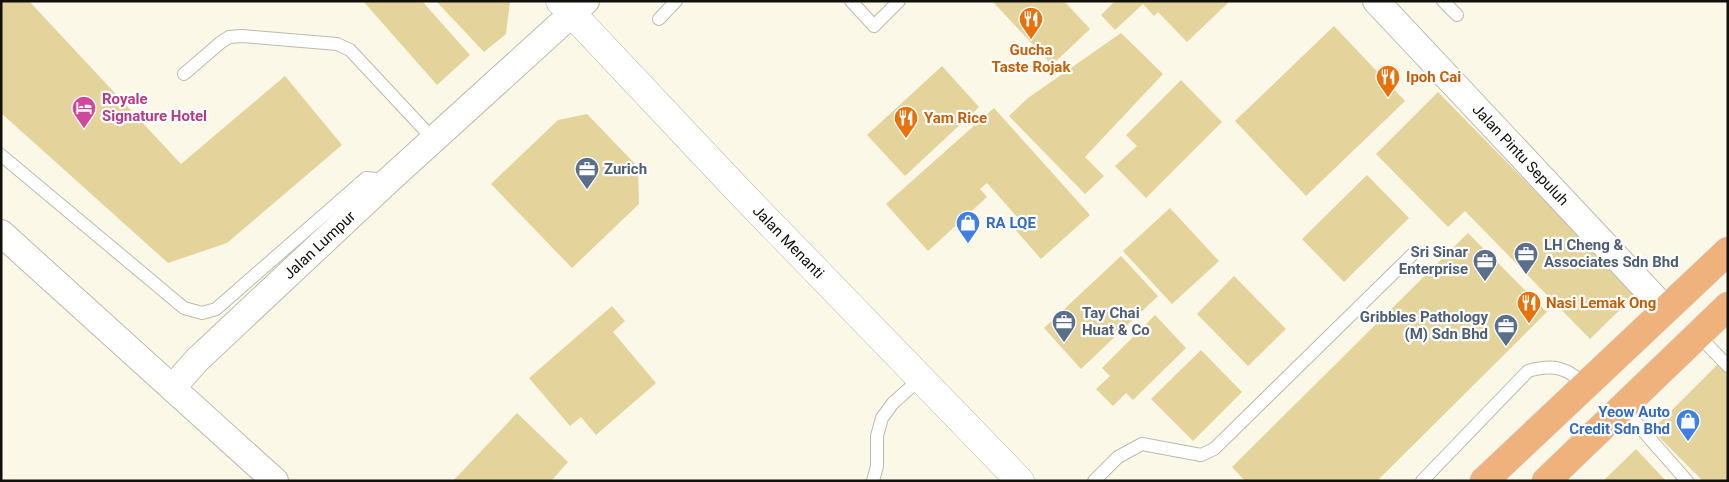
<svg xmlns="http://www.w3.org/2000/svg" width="1729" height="482" viewBox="0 0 1729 482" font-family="Roboto,sans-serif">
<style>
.building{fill:#e4d39a}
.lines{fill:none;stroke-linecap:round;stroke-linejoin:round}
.service-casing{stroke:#bebaab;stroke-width:14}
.minor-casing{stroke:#bebaab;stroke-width:28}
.tertiary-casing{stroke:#bebaab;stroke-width:29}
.primary-casing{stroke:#d9d9d8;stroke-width:29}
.service{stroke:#fff;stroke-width:12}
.minor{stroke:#fff;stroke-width:26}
.tertiary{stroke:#fff;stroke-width:28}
.primary{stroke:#efb27d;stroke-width:28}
.labels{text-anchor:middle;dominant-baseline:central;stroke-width:4.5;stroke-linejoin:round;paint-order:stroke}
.food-label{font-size:15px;font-weight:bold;fill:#c56008;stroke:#fff;text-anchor:start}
.hotel-label{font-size:15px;font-weight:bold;fill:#b23c85;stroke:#fff;text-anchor:start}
.street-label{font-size:15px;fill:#11100b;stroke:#fff}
.service-label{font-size:15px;font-weight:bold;fill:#4e5e75;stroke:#fff;text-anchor:start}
.shop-label{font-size:15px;font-weight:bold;fill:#366cbe;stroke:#fff;text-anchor:start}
</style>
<rect width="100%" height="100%" fill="#fcf8e8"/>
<path class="building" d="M1,1H29L181,164L285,76L342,145L227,243L168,263L1,113Z
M363,1H422L470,55L437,85Z
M436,1H510L506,34L484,52Z
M996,1H1064L1090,29L1052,65L994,3Z
M1115,1H1230L1187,42L1158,12L1154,16L1143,4L1115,30L1101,15Z
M1334,26L1405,101L1306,196L1235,121Z
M1121,33L1163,74L1085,157L1104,176L1085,194L1009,116L1028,98Z
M942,66L979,107L905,176L867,135Z
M1181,80L1222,122L1146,198L1115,166L1137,146L1126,135Z
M1438,92L1636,294L1590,339L1465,211L1448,227L1376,154Z
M994,108L1090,215L1041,259L1012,226L1019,219L987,183L980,189L987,197L928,251L886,204Z
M587,114L638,167L639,204L572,268L491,184L558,120Z
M1367,175L1409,218L1344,282L1302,239Z
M1170,208L1219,261L1172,304L1123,251Z
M1468,233L1547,312L1377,481H1245L1232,467Z
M1121,256L1158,296L1081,369L1044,328Z
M1234,276L1286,329L1248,366L1197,314Z
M612,306L625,321L613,332L656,383L596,435L581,417L570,426L529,378Z
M1155,315L1186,348L1133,400L1126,393L1113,406L1096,389L1110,376L1102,368Z
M1201,350L1242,392L1193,441L1151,399Z
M1718,364L1728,374V481H1703L1652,430Z
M517,413L568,462L551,481H453Z
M1636,449L1666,481H1603Z"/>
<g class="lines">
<defs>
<path id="service" d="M851,1L874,26L899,1
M1443,1L1457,15
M659,19L676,1
M184,74L220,43L229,37L242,36L337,44L350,50L434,140
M1,155L184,308L202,313L216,309L366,178L388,180
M1698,335L1728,366
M1623,408L1687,481
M873,481L877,466V436L882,418L893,403L921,378
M1094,481L1118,457L1142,444L1201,455L1214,449L1416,251
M1422,481L1528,371C1553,364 1568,367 1585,386"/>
<g id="minor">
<path id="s1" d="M1376,1L1665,309"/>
<path d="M1,233L275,481"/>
<path id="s2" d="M173,387L197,360L390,179L586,1"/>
</g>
<g id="tertiary">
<path id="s3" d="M560,1L738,190L1020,481"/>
</g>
<path id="primary" d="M1484,481L1728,251
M1546,481L1728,306"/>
</defs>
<use href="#service" class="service-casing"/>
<use href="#minor" class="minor-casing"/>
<use href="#tertiary" class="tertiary-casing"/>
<use href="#primary" class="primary-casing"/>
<use href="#service" class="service"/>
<use href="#minor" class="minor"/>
<use href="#tertiary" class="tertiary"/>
<use href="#primary" class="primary"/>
</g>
<defs>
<symbol id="restaurant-pin" viewBox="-11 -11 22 30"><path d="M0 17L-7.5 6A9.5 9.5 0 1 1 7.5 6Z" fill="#e8710a" stroke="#fff"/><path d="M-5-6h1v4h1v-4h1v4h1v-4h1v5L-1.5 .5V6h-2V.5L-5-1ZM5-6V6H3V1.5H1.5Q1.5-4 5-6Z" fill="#fff"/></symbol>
<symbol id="hotel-pin" viewBox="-11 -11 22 30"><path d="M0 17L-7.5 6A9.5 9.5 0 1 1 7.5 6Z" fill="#d1479c" stroke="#fff"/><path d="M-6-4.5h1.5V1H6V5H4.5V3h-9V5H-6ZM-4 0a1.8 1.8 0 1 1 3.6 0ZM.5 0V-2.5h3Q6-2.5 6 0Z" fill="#fff"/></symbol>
<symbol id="office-pin" viewBox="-11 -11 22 30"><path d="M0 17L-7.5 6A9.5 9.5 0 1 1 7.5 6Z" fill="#5c6f8a" stroke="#fff"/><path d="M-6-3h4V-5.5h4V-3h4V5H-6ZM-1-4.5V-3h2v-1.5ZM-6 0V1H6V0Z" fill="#fff"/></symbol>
<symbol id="shop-pin" viewBox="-11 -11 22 30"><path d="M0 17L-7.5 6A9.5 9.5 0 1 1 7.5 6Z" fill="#3f7fe0" stroke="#fff"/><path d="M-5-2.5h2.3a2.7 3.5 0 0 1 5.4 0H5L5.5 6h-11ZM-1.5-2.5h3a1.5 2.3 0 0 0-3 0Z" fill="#fff"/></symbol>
</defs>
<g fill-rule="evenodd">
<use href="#restaurant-pin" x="1017" y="5" width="28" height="38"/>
<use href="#restaurant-pin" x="1374" y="63" width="28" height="38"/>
<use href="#hotel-pin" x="70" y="94" width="28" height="38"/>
<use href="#restaurant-pin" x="892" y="104" width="28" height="38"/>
<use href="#office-pin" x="573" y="155" width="28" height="38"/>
<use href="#shop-pin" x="954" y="209" width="28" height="38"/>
<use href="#office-pin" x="1512" y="240" width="28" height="38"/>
<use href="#office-pin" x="1471" y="247" width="28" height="38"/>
<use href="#restaurant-pin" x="1515" y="289" width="28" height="38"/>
<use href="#office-pin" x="1050" y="308" width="28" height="38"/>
<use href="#office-pin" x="1492" y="312" width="28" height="38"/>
<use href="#shop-pin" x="1674" y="407" width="28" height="38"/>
</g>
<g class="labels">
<g class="food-label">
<text x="1031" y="50" text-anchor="middle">Gucha<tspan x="1031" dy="17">Taste Rojak</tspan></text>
<text x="1406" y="77">Ipoh Cai</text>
<text x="924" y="118">Yam Rice</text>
<text x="1546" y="303">Nasi Lemak Ong</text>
</g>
<g class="hotel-label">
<text x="102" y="99">Royale<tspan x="102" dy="17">Signature Hotel</tspan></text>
</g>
<g class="street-label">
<text stroke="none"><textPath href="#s1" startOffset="211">Jalan Pintu Sepuluh</textPath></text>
<text stroke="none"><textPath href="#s3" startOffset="332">Jalan Menanti</textPath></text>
<text stroke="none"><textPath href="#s2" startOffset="204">Jalan Lumpur</textPath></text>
</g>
<g class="service-label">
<text x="604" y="169">Zurich</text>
<text x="1544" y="245">LH Cheng &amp;<tspan x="1544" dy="17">Associates Sdn Bhd</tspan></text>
<text x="1468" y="252" text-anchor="end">Sri Sinar<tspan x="1468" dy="17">Enterprise</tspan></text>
<text x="1082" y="313">Tay Chai<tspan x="1082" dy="17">Huat &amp; Co</tspan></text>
<text x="1488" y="317" text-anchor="end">Gribbles Pathology<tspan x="1488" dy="17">(M) Sdn Bhd</tspan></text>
</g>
<g class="shop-label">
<text x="986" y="223">RA LQE</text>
<text x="1670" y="412" text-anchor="end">Yeow Auto<tspan x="1670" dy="17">Credit Sdn Bhd</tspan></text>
</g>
</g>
<rect width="1729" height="482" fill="none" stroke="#11100b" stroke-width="5"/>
</svg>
